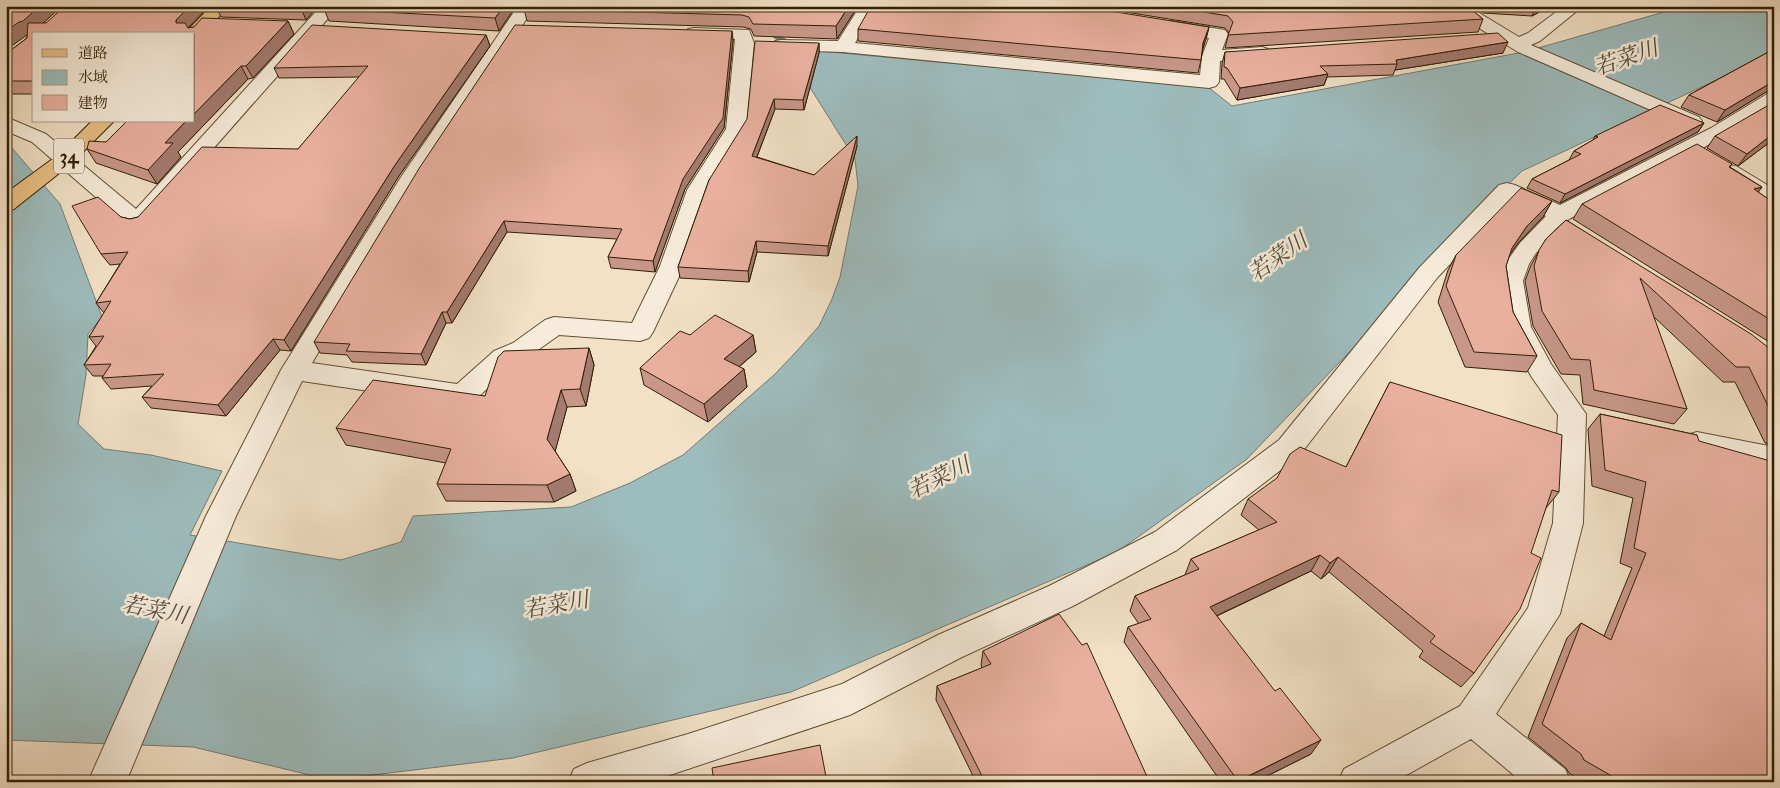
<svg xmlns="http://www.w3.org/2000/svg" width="1780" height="788" viewBox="0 0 1780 788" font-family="'IM FELL Double Pica','Noto Serif JP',serif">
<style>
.water{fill:#9dbcbd;stroke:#727d73}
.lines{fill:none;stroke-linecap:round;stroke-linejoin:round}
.stream{fill:#727d73;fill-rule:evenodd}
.minor-casing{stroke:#625035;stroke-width:2}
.primary-casing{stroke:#321f04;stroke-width:2}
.minor{fill:#f7ecdb;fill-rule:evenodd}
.primary{fill:#e9c084;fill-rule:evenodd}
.wall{fill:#c8978a;stroke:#321f04}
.shaded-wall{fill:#a37b70;stroke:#321f04}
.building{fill:#e9b0a0;stroke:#321f04}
.labels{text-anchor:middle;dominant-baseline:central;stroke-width:5;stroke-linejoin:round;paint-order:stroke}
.shield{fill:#f7ecdb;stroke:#6d5c44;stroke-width:1}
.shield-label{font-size:20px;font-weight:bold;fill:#321f04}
.water-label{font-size:22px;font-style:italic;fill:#524e3c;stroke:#f7ecdb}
</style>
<rect width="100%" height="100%" fill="#f2e1c7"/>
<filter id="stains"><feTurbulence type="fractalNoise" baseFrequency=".004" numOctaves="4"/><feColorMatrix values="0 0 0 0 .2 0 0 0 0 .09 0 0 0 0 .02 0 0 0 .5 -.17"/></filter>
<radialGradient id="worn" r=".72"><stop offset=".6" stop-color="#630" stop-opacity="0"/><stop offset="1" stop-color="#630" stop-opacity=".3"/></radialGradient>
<path class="water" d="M1685,6H1774V53L1522,171L1423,267L1358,343L1247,459L1117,552L791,692L513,758L331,780L193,747L6,740V141L60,204L102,317L88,334L86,375L78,424L104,449L151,455L222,471L190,535L341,560L401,542L413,516L571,507L630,483L683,455L774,375L796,352L819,326L832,299L840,277L858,186L855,159L809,86L819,51L1208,87L1232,106L1524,52Z"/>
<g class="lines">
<path class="stream" d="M733,6H742L761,22L804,51L802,53H796L747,20Z"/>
<defs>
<path id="minor" d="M321,6H339L145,226L137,228L129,226L32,142L6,131V117L46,134L136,209Z
M518,6H535L423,177L312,363L457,384L494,351L513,343L545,320L554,317L632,323L660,266L687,190L726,129L735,39L694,38L688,37L685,33L688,29L694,28L749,30L754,43L746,129L709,190L684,266L653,332L649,338L640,341L559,335L531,355L512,365L473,402L463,405L302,381L236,516L126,782H88L206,516L281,370L401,177Z
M860,6H877L855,43L1200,75L1202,56L1209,38L1166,30L1163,26L1166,22L1172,21L1225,30L1228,34L1222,50L1262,47L1268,49L1271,53L1268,57L1262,59L1220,61L1219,82L1216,86L1209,88L843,52L781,50L775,49L772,45L775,41L781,40L838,41Z
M1453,6H1472L1481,14L1519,37L1528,33L1564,6H1583L1540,41L1531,45L1699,117L1702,121L1699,125L1692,127L1685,125L1518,52L1469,22Z
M1774,92V107L1725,136L1569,219L1536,253L1529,264L1523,281L1531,327L1551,364L1586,414L1583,523L1560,614L1496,714L1565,769L1571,782H1522L1471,739L1394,782H1338L1344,769L1460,706L1528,608L1553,523L1558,415L1531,376L1505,327L1499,281L1505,264L1520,243L1546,216L1510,200L1437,278L1299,456L1177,550L1073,606L962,657L850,715L649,782H568L574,769L587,763L688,734L842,684L938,635L1049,586L1155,532L1279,440L1419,268L1499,185L1507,183L1515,185L1560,205L1711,128L1767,94Z
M1728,165L1736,166L1774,189V205L1766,203L1720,176L1717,171L1720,166Z
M1697,432L1774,447V469L1687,451L1683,443L1687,435Z"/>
<path id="primary" d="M211,6H229L199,38L194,39V34H184Z
M92,121H114L72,163L14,209L6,211V193L58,155Z"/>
</defs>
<use href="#minor" class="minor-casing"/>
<use href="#primary" class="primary-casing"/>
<use href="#minor" class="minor"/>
<use href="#primary" class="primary"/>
</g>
<path class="wall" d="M6,6H62L43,23L188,28L288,21L294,34L253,78L248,79L178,152L181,157L157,184L96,163L87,149L106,142L194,121V34H34V94H13L11,91H6V54L27,38V34L6,50Z
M216,6H318L306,20L221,17Z
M516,6L499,31L329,21L324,9Z
M858,6L837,39L754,36L751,29L743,27L527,21L524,9Z
M1088,6H1467L1483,19L1478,32L1225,48L1229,33L1225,28Z
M1475,6H1551L1532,16L1483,13Z
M1209,27L1206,39L1203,49L1201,60L1198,73L858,41V29Z
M732,31L733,41L724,128L685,189L655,272L611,268L608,257L617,239L507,232L452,323H446L426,365L352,362L347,355L320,353L314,342Z
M486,35L490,46L399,176L291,351L280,350L226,416L151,408L142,397L152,386L111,389L102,378L103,376H93L84,365L96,346L89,337L104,313L96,303L120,264L110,265L101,254L121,217L130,219L138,217L298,149L360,77L279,78L274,68Z
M819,43V53L804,110L775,109L757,157L814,175L857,146L828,256L757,252L749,282L680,278L678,267L709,180Z
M1774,49V91L1766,92L1717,122L1681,107L1689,95Z
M1225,52L1503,53L1395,70L1393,75L1327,77L1324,85L1237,100L1224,79H1221L1222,63Z
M1704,123L1698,132L1560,203L1527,188L1532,179L1569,160L1574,151L1593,140L1595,136Z
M1715,136L1774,139L1738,166L1707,148Z
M1732,164L1730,167L1762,187L1758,192L1774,203V345L1573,219L1582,204Z
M1552,201L1543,217L1519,242L1510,254L1506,266L1513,312L1537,356L1527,372L1465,367L1438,302L1448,270L1456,255Z
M1566,220L1774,352V445L1765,443L1735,382H1723L1653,316L1687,409L1674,424L1583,404L1580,375L1561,374L1533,326L1525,281L1531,265L1546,239Z
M690,335H753L756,352L739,367L744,369L747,387L708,422L644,385L640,368Z
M589,348L594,365L586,406L567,407L555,451L570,474L576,491L554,502L446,501L437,484L446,463L346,445L336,428L485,396Z
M1390,382L1559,492L1546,508L1474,673L1461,687L1419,657L1423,651L1329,572L1321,579L1311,571L1217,616L1311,754L1255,782H1221L1124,642L1128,627L1139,624L1130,611L1135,596L1185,575L1191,559L1259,530L1241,515L1248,499L1346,467Z
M1600,414L1697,435L1769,782H1584L1569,773L1566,768L1528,737L1567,638L1581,623L1604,636L1632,568L1620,563L1633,498L1592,486L1588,429Z
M983,651L1149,781L1148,782H976L936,700L937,686L982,668L981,665Z"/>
<path class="shaded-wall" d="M40,6H62L31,34L27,35L6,50V31Z
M190,6H209L188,28L176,23V20Z
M302,6H318L306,20L301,8Z
M504,6H516L499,31L495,18Z
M849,6H858L837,39L836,26Z
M1536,6H1551L1532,16Z
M288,21L294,34L253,78L246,66Z
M1209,27L1206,39L1200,55L1203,43Z
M732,31L733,41L724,128L685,189L655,272L653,261Z
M486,35L490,46L399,176L291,351L284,340L395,165Z
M1508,42L1503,53L1395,70L1397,64L1396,60Z
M819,43V53L804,110L803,100Z
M241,66L248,79L178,152L181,157L157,184L148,170L165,143L186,121H194V114Z
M1328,74L1324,85L1237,100L1240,88Z
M1774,81V91L1766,92L1717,122L1725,110Z
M774,99L775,109L753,167L752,156Z
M1704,123L1698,132L1560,203L1565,194Z
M1774,133V139L1738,166L1747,154Z
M857,136V146L828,256V246Z
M1762,187L1751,202L1754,189Z
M1552,201L1543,217L1519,242L1503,263L1512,248L1527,226Z
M504,221L507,232L452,323L447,312Z
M756,241L757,252L749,282L748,271Z
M1774,265V278L1768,266Z
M442,312L446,323L426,365L421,354Z
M753,335L756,352L727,377L724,359Z
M273,339L280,350L226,416L218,405Z
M589,348L594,365L586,406L580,389Z
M744,369L747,387L708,422L704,404Z
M561,390L567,407L554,456L547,439Z
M570,474L576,491L554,502L547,485Z
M1320,555L1311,571L1203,622L1210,607Z
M1338,557L1329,572L1321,579L1330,563Z
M1321,740L1311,754L1255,782H1237Z"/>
<path class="building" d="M6,6H40L23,21L19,22L6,31Z
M65,6H190L176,20V23H185L188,28L194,27L202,18L288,21L246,66H241L194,114V34H34V81H6V79L8,78H6V54L27,38L28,23H46Z
M265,6H302L301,8Z
M326,6H504L495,18L324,9Z
M526,6H849L836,26L753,24L749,17L742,15L524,9Z
M871,6H1079L1209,27L1203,43L1201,60L858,29Z
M1169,6H1467L1483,19L1228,35L1233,22L1228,16Z
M312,25L486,35L395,165L284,340L273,339L218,405L142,397L164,374L102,378L111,364L84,365L104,336L89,337L111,301L96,303L128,252L101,254L72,206L98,197L121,217L130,219L138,217L202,147L298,149L368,66L274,68Z
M515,25L732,31L723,118L683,179L653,261L608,257L622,229L504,221L447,312H442L421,354L346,351L350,344L314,342L420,167Z
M1498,33L1508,42L1396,60L1397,64L1320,66L1328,74L1240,88L1227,68L1224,67L1225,52Z
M755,41L819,43L803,100L774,99L752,156L814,175L857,136L828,246L756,241L748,271L678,267L709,180L747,119Z
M1774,49V81L1725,110L1689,95Z
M1774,102V133L1747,154L1715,136Z
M1660,105L1704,123L1565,194L1532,179L1581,154L1574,151L1598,137L1595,136Z
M127,121H186L165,143H173L148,170L87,149L89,141L106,142Z
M1697,144L1732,164L1729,167L1762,187L1754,189L1774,203V265L1768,266L1774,271V322L1582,204Z
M1521,188L1552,201L1527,226L1512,248L1506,266L1513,312L1537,356L1474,352L1446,286L1456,255Z
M1566,220L1751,334L1774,352V418L1749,367H1736L1640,278L1687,409L1594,390L1590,360L1571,359L1542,311L1534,266L1539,250L1546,239Z
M715,315L753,335L724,359L744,369L704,404L640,368L680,331L690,335Z
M589,348L580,389L561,390L547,439L570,474L547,485L437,484L451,449L336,428L373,380L485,396L498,357L504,351Z
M1390,382L1562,435L1559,492L1552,490L1531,553L1541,558L1520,609L1474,673L1430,642L1435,636L1338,557L1330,563L1320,555L1210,607L1275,691L1280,688L1321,740L1238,781L1128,627L1151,619L1135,596L1199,569L1191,559L1277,522L1248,499L1277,478L1290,454L1300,447L1346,467Z
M1600,414L1697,435L1699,441L1774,462V766L1769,782H1622L1584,760L1581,754L1542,724L1581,623L1611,640L1646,553L1634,548L1646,482L1605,470Z
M1059,614L1082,645L1087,643L1149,781L985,782L937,686L991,664L983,651Z
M820,745L827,782H714L712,768Z"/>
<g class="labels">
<rect class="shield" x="54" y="138.5" width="30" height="35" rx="4"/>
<g class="shield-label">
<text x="69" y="156">34</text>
</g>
<g class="water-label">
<text transform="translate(1626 58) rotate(-19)">若菜川</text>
<text transform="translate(1278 257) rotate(-35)">若菜川</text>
<text transform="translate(939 478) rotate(-26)">若菜川</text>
<text transform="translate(556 605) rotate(-10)">若菜川</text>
<text transform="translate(155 610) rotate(11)">若菜川</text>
</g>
</g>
<rect width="1780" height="788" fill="none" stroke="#f2e1c7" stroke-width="25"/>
<rect x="8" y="8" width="1765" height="773" fill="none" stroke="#321f04" stroke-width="2.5"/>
<rect x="12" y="12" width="1755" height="763" fill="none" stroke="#321f04"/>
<rect x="32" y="32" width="162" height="90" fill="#f7ecdb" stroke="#a89a85"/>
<rect x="42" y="49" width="25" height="8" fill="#e9c084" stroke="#a89a85"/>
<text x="78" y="58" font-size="15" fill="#321f04">道路</text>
<rect x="42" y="70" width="25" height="15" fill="#9dbcbd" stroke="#a89a85"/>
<text x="78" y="82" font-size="15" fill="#321f04">水域</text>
<rect x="42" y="95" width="25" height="15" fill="#e9b0a0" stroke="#a89a85"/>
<text x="78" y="108" font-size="15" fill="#321f04">建物</text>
<rect width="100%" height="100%" filter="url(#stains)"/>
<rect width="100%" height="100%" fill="url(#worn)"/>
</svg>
